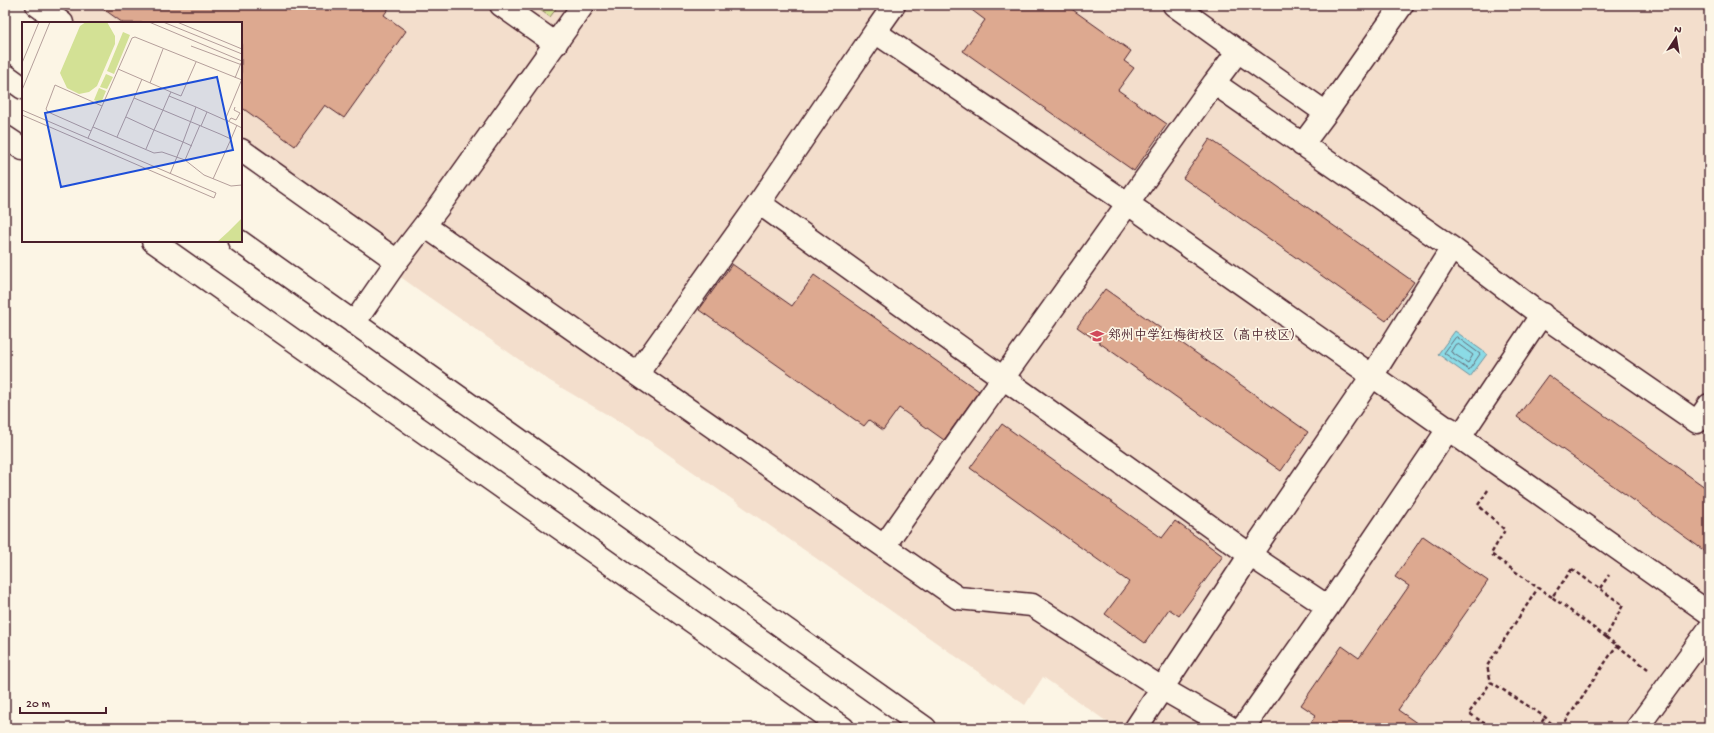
<svg xmlns="http://www.w3.org/2000/svg" width="1714" height="733" viewBox="0 0 1714 733" font-family="'Gochi Hand','LXGW WenKai TC',sans-serif">
<style>
.built{fill:#f3decc}
.green{fill:#d3e195;stroke:#8e8060}
.water{fill:#8bdbe6;stroke:#71909b}
.lines{fill:none;stroke-linecap:round;stroke-linejoin:round}
.shore{stroke:#646a76;stroke-width:1}
.building{fill:#dda990;stroke:#4a1f2b}
.minor-casing{stroke:#4a1f2b;stroke-width:25}
.path{stroke:#4a1f2b;stroke-width:2.5;stroke-dasharray:4 3;stroke-linecap:butt}
.minor{stroke:#fcf5e5;stroke-width:22}
.labels{text-anchor:middle;dominant-baseline:central;stroke-width:3.5;stroke-linejoin:round;paint-order:stroke}
.poi-label{font-size:13px;fill:#4a1f2b;stroke:#fcf5e5;text-anchor:start}
.inset-road{fill:none;stroke:#b59f9b;stroke-width:1}
.view{fill:#1d4ed8;fill-opacity:0.15;stroke:#1d4ed8;stroke-width:2}
.inset-edge{fill:none;stroke:#4a1f2b;stroke-width:2}
</style>
<rect width="100%" height="100%" fill="#fcf5e5"/>
<filter id="ink" filterUnits="userSpaceOnUse"><feTurbulence type="fractalNoise" baseFrequency=".025" numOctaves="2"/><feDisplacementMap in="SourceGraphic" scale="8" xChannelSelector="R" yChannelSelector="G"/><feConvolveMatrix kernelMatrix="1 2 1 2 8 2 1 2 1" color-interpolation-filters="sRGB"/></filter>
<g filter="url(#ink)">
<path class="built" d="M22,5H1709V728H1116L1043,677L1025,705L635,431L550,381L420,291L241,162V23H47Z"/>
<path class="green" d="M533,5H559L550,17Z"/>
<path class="water" d="M1455,331L1487,354L1470,377L1438,354Z"/>
<g class="lines">
<path class="shore" d="M1457,337L1480,354L1469,370L1444,353L1455,338Z
M1456,344H1458L1473,355L1468,363L1451,352Z"/>
</g>
<path class="building" d="M98,5H391L384,15L406,31L344,118L325,105L295,146L241,107V23H123Z
M965,5H1066L1131,51L1124,61L1134,68L1118,90L1167,124L1134,171L963,51L985,20Z
M1210,139L1414,282L1386,321L1183,178Z
M732,264L792,306L814,275L979,391L944,440L899,408L883,430L869,420L864,426L699,310Z
M1105,289L1308,432L1281,471L1077,327Z
M1548,375L1709,490V554L1517,417Z
M1002,424L1162,538L1175,521L1223,556L1179,616L1169,609L1145,643L1105,614L1129,582L970,468Z
M1423,536L1488,581L1398,710L1424,728H1307L1316,715L1301,705L1342,646L1359,658L1409,586L1395,577Z"/>
<g class="lines">
<defs>
<path id="minor" d="M37,5L62,23
M501,5L556,44
M1174,5L1238,51L1214,83
M875,32L894,5
M1238,51L1326,113L1402,5
M5,75L23,88
M5,137L23,149
M1302,145L1326,113
M241,150L397,261
M759,203L1250,555L1372,376L1452,248L1214,83C1103,237 993,391 884,546
M425,226L958,598L1032,605L1163,689L1231,728
M153,241L843,728
M239,241L925,728
M1452,248L1533,309L1697,422L1709,405
M354,323L397,261L437,209L583,5
M637,374L759,203L875,32L1127,203L1709,613
M1460,437L1542,314
M1136,728L1250,555L1328,607
M1243,728L1328,607L1449,428
M1637,728L1709,629"/>
</defs>
<use href="#minor" class="minor-casing"/>
<path class="path" d="M1488,490L1478,505L1505,530L1491,554L1538,588
M1572,569L1623,605L1606,637L1552,597Z
M1600,588L1609,575
M1552,597L1538,588L1487,666L1491,682L1545,717L1556,728
M1606,637L1648,669
M1491,728L1469,713L1491,682
M1538,728L1545,717
M1561,728L1617,645"/>
<use href="#minor" class="minor"/>
</g>
</g>
<defs>
<symbol id="school-bare" viewBox="-9 -9 18 18"><path d="M0-5L7-2L0 1L-7-2ZM-4 1L0 2.5L4 1V4Q0 6-4 4Z" fill="#d1495b" stroke="#fcf5e5" stroke-width="2.5" paint-order="stroke"/></symbol>
</defs>
<g fill-rule="evenodd">
<use href="#school-bare" x="1087" y="326" width="20" height="20"/>
</g>
<g class="labels">
<g class="poi-label">
<text x="1108" y="336">郑州中学红梅街校区（高中校区）</text>
</g>
</g>
<g transform="translate(22 22)">
<rect width="220" height="220" fill="#fcf5e5"/>
<path d="M64,0H85L93,14V22L75,64L67,70L57,72L45,66L38,51L58,4ZM101,10L108,13L92,52L85,49ZM84,52L91,55L85,67L78,65ZM77,66L84,69L79,81L72,78ZM220,196V220H195L206,210Z" fill="#d3e195"/>
<path class="inset-road" d="M127,0L220,39M141,0L220,32M155,0L220,27M169,24L220,43M0,41L17,0M96,47L149,70L147,74M213,56L219,41M128,61L141,27M0,68L28,0M149,70L159,74L174,40M112,76L120,57M174,85L203,98L220,57M0,88L194,171L192,176L0,93M104,95L132,108L161,120L174,85L147,74L141,88L132,108L124,127M204,98L220,106M207,99L209,96L214,98L218,91L212,88L213,85M179,104L185,90M71,105L132,131L140,130L163,138L182,153L209,164L220,163M69,109L26,90L24,87L33,63L80,84M95,115L112,76L198,112L209,117L191,157M66,116L110,16L113,15L220,58M209,117L215,103M163,138L178,103M148,152L161,120L170,124"/>
<path class="view" d="M195,55L211,128L39,165L23,91Z"/>
<rect width="220" height="220" class="inset-edge"/>
</g>
<rect width="1714" height="733" fill="none" stroke="#fcf5e5" stroke-width="20"/>
<rect x="10" y="10" width="1694" height="713" fill="none" stroke="#4a1f2b" stroke-width="1.5" filter="url(#ink)"/>
<g transform="translate(1676 38) rotate(12)" stroke="#fcf5e5" stroke-width="3" paint-order="stroke">
<path d="M0-3L7 15L0 10L-7 15Z" fill="#4a1f2b"/>
<text y="-6" font-size="11" font-weight="bold" text-anchor="middle" fill="#4a1f2b">N</text>
</g>
<path d="M20 707v6h86v-6" fill="none" stroke="#4a1f2b" stroke-width="2"/>
<text x="26" y="707" font-size="12" fill="#4a1f2b" stroke="#fcf5e5" stroke-width="3" paint-order="stroke">20 m</text>
</svg>
